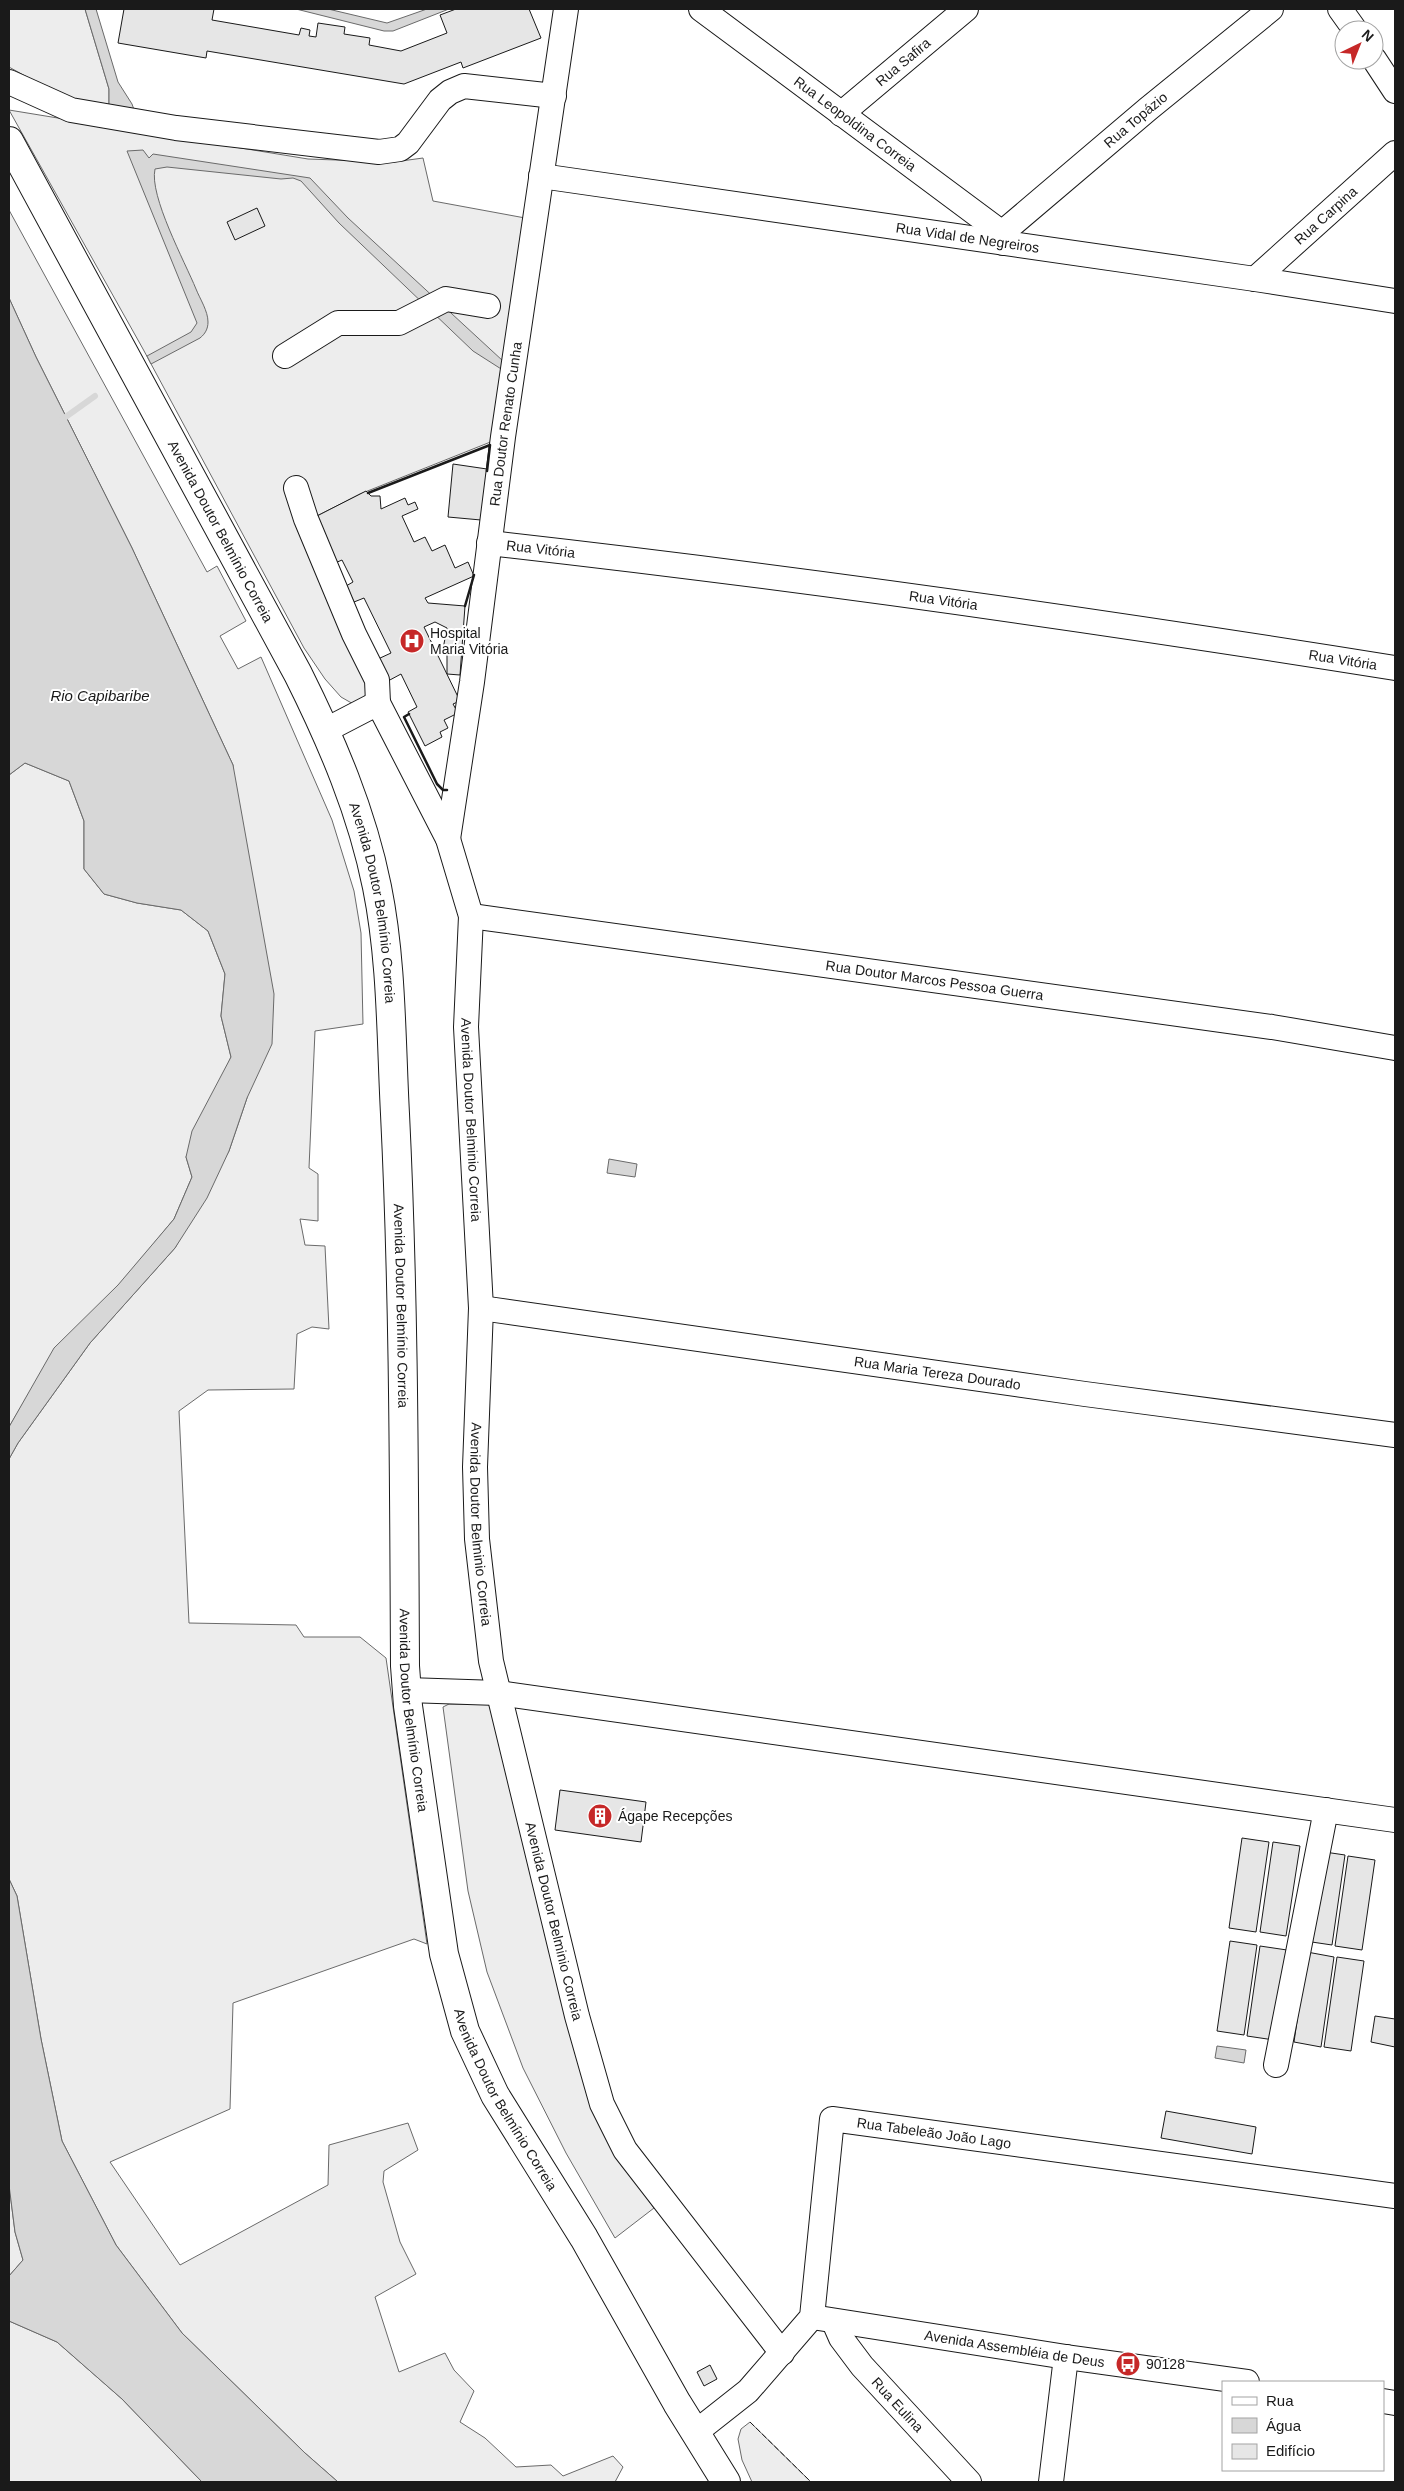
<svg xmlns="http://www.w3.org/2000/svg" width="1404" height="2491" viewBox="0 0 1404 2491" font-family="Arial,sans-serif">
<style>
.built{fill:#ededed;stroke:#6a6a6a}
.water{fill:#d7d7d7;stroke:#6a6a6a}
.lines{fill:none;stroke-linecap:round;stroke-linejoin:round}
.stream{stroke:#d7d7d7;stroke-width:6}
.building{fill:#e6e6e6;stroke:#1a1a1a}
.minor-casing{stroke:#1a1a1a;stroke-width:26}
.major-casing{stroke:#1a1a1a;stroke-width:30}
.minor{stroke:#fff;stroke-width:24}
.major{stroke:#fff;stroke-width:28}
.fence{stroke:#1a1a1a;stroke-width:1;stroke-dasharray:6 2.5;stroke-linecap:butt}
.wall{stroke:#1a1a1a;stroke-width:2.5}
.labels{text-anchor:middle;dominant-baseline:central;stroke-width:4;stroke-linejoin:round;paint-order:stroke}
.street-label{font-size:14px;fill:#1a1a1a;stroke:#fff}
.poi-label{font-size:14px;fill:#1a1a1a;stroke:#fff;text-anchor:start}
.water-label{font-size:15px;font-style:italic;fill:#1a1a1a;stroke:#fff}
</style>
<rect width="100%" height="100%" fill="#fff"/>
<path class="built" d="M9,9H85L109,89V113L79,106L9,67Z
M9,110L308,159L394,162L423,158L433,201L536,220L503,437L360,494L313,518L389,687L355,705L341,697L325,679L304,648L143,349Z
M9,210L207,572L217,566L246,621L220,636L238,669L261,657L332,820L354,891L361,933L363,1024L315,1031L309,1168L318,1174V1221L300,1219L305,1245L325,1246L329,1329L312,1327L297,1334L294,1389L208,1390L179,1411L189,1623L296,1625L304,1637H360L386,1658L427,1944L414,1939L233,2003L230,2109L110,2162L180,2265L328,2185L329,2145L408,2123L418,2150L384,2171L383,2182L400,2242L416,2274L375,2297L399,2372L445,2353L454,2370L474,2391L460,2422L485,2438L516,2467L551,2465L563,2476L613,2456L623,2467L615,2482H338L305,2453L182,2333L116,2245L62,2141L41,2039L17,1896L9,1879V1459L18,1443L90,1343L175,1248L229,1151L247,1098L233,765L132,548L36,357L9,298Z
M25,763L69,781L84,821V869L104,894L137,903L181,910L208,931L225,974L221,1016L231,1057L186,1157L192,1177L174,1219L28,1395L9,1427V775Z
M449,1704H494L555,1969L587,2095L616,2155L654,2208L615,2238L566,2153L523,2068L487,1972L468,1891L443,1707Z
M9,2185L15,2232L23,2260L9,2276Z
M9,2321L57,2342L122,2399L202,2482H9Z
M750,2422L811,2482H752L742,2460L738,2439L741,2429Z"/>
<path class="water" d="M85,9H96L118,82L132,104L137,118L109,113V89Z
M296,9H328L387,23L427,9H449L393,31H384Z
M143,150L149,158L153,154L310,178L348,218L503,361L509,374L473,351L339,223L301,181L293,178L281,179L167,167L155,169C149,196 185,262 196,289C200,299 208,311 208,322C208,329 205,334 200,338L151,364L147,356L191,332L197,323L127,151Z
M9,298L36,357L132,548L233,765L274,994L272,1044L247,1098L229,1151L207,1198L175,1248L90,1343L18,1443L9,1459V1427L54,1348L118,1285L174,1219L192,1177L186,1157L192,1131L231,1057L221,1016L225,974L208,931L181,910L137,903L104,894L84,869V821L69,781L25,763L9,775Z
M609,1159L637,1164L635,1177L607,1173Z
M9,1879L17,1896L41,2039L62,2141L116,2245L182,2333L305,2453L338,2482H202L122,2399L57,2342L9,2321V2276L23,2260L15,2232L9,2185Z
M1217,2046L1246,2050L1244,2063L1215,2058Z"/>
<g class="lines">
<path class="stream" d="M60,421L95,396"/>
</g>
<path class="building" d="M124,9H214L212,20L299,35L301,28L310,30L309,36L316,37L318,23L345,27L344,34L370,38L369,45L401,51L447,33L440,15L456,9H529L541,38L463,68L461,62L404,84L207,51L206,58L118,43Z
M257,208L265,226L235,240L227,222Z
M453,464L487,469L481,520L448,517Z
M366,491L371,496H380L381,509L405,498L408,505L415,502L418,509L402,516L414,542L425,537L432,551L445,545L455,568L468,562L474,576L425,598L428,603L465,606L460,675L447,674V653L443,649L447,628L435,622L424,627L460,701L453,704L458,713L444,720L448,728L440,732L442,737L425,746L408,712L417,707L401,674L388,681L378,659L391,653L364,598L354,602L346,586L353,582L342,560L335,563L313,518Z
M560,1790L646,1802L641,1842L555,1830Z
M1242,1838L1269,1842L1256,1932L1229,1928Z
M1273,1842L1300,1846L1286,1936L1260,1932Z
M1318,1851L1345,1855L1332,1945L1305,1941Z
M1348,1856L1375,1860L1362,1950L1335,1946Z
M1230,1941L1257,1945L1244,2035L1217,2031Z
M1260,1946L1287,1950L1274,2040L1247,2036Z
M1307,1952L1334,1957L1321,2047L1294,2042Z
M1337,1957L1364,1961L1351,2051L1324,2047Z
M1375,2016L1395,2019V2047L1371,2042Z
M1166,2111L1256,2127L1252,2154L1161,2138Z
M710,2365L717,2379L704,2386L697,2372Z"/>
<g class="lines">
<defs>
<g id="minor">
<path id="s1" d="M701,9L1002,233L1003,243"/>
<path d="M1340,9L1355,30"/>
<path d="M1374,59L1395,91"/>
<path d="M9,82L71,110L176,128L379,152L400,149L408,143L440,100L450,92L464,86L554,96"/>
<path id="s2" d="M841,114L966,9"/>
<path id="s3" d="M541,176L1255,279L1395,301"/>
<path id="s4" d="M1002,233L1148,109L1271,9"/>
<path id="s5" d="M1255,279L1395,153"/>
<path d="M285,356L338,323H399L446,299L488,306"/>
<path d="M296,488L306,519L354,634L377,680L378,703"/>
<path id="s6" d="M489,543C793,577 1094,620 1395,668"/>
<path id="s7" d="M326,730L378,703L448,839L471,916L466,1027L481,1308L475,1467L477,1539L491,1661L577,2016L602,2104L625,2150L782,2353"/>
<path id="s8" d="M448,839L472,682L503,437L566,9"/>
<path id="s9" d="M471,916L1272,1027L1395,1048"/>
<path id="s10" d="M481,1308L1085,1394L1395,1435"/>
<path d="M407,1690L498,1693L1395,1820"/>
<path d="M1276,2065L1326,1810"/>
<path id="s11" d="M812,2317L1066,2357L1247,2382"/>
<path id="s12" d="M834,2322L841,2338L862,2366L969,2482"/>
<path d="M1383,2401L1395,2403"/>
<path id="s13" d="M696,2432L748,2391L812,2317L832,2119L1395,2196"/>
<path d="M1051,2482L1066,2357"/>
</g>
<g id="major">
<path id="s14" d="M9,141L298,674C332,742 362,812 377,887C392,961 391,1039 395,1114C404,1298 404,1482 405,1666L408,1706L444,1954L465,2031L495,2095L584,2238L677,2403L726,2482"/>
</g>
</defs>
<use href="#minor" class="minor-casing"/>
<use href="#major" class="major-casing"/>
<use href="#minor" class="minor"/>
<use href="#major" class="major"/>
<path class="fence" d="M750,2422L811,2482"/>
<path class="wall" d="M368,493L490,445L487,471
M465,606L474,575
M409,714L404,717L437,784L443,790H447"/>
</g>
<defs>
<symbol id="hospital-disc" viewBox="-11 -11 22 22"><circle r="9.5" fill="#c62828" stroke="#fff"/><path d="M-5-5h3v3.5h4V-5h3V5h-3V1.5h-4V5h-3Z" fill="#fff"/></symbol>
<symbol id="building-disc" viewBox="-11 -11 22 22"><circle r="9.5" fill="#c62828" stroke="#fff"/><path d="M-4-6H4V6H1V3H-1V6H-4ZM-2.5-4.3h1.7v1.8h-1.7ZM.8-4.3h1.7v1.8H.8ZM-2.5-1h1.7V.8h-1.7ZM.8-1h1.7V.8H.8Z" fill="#fff"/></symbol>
<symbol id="bus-disc" viewBox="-11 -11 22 22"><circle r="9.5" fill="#c62828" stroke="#fff"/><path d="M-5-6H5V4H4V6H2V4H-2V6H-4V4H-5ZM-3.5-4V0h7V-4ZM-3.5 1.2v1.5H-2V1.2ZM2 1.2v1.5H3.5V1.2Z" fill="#fff"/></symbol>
</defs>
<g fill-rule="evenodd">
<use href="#hospital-disc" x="398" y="627" width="28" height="28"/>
<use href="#building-disc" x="586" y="1802" width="28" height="28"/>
<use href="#bus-disc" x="1114" y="2350" width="28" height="28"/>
</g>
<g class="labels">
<g class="street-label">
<text stroke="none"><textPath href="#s2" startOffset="81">Rua Safira</textPath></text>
<text stroke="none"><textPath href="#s4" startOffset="175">Rua Topázio</textPath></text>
<text stroke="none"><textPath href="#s1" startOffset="192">Rua Leopoldina Correia</textPath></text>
<text stroke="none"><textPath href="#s5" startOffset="95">Rua Carpina</textPath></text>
<text stroke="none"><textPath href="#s3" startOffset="431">Rua Vidal de Negreiros</textPath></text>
<text stroke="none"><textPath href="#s8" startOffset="419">Rua Doutor Renato Cunha</textPath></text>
<text stroke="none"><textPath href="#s14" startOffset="444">Avenida Doutor Belmínio Correia</textPath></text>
<text stroke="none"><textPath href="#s6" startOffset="52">Rua Vitória</textPath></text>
<text stroke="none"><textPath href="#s6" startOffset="458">Rua Vitória</textPath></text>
<text stroke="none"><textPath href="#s6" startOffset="862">Rua Vitória</textPath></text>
<text stroke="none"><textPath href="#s14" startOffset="849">Avenida Doutor Belmínio Correia</textPath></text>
<text stroke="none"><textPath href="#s9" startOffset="468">Rua Doutor Marcos Pessoa Guerra</textPath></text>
<text stroke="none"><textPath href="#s7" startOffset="496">Avenida Doutor Belminio Correia</textPath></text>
<text stroke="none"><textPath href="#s14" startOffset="1254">Avenida Doutor Belmínio Correia</textPath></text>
<text stroke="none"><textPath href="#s10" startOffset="461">Rua Maria Tereza Dourado</textPath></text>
<text stroke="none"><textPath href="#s7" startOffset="901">Avenida Doutor Belminio Correia</textPath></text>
<text stroke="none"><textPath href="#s14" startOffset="1659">Avenida Doutor Belmínio Correia</textPath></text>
<text stroke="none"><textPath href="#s7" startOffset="1306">Avenida Doutor Belminio Correia</textPath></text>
<text stroke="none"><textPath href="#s14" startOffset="2064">Avenida Doutor Belmínio Correia</textPath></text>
<text stroke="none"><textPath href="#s13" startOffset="466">Rua Tabeleão João Lago</textPath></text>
<text stroke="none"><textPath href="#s11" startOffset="205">Avenida Assembléia de Deus</textPath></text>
<text stroke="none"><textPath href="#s12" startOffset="105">Rua Eulina</textPath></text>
</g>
<g class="poi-label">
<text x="430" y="633">Hospital<tspan x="430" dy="16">Maria Vitória</tspan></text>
<text x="618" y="1816">Ágape Recepções</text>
<text x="1146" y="2364">90128</text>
</g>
<g class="water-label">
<text x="100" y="695">Rio Capibaribe</text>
</g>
</g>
<rect width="1404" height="2491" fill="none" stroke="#1a1a1a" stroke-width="20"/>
<rect x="1222" y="2381" width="162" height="90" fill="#ffffff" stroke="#a3a3a3"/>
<rect x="1232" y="2397" width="25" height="8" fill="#ffffff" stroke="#a3a3a3"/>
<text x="1266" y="2406" font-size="15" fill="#1a1a1a">Rua</text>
<rect x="1232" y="2418" width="25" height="15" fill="#d7d7d7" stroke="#a3a3a3"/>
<text x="1266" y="2431" font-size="15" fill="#1a1a1a">Água</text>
<rect x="1232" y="2444" width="25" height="15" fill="#e6e6e6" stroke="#a3a3a3"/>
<text x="1266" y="2456" font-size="15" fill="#1a1a1a">Edifício</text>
<g transform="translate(1359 45) rotate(43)"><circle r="24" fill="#ffffff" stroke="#a3a3a3"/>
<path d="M0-4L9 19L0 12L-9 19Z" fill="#c62828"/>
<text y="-8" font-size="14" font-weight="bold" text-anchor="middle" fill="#1a1a1a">N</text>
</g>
</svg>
